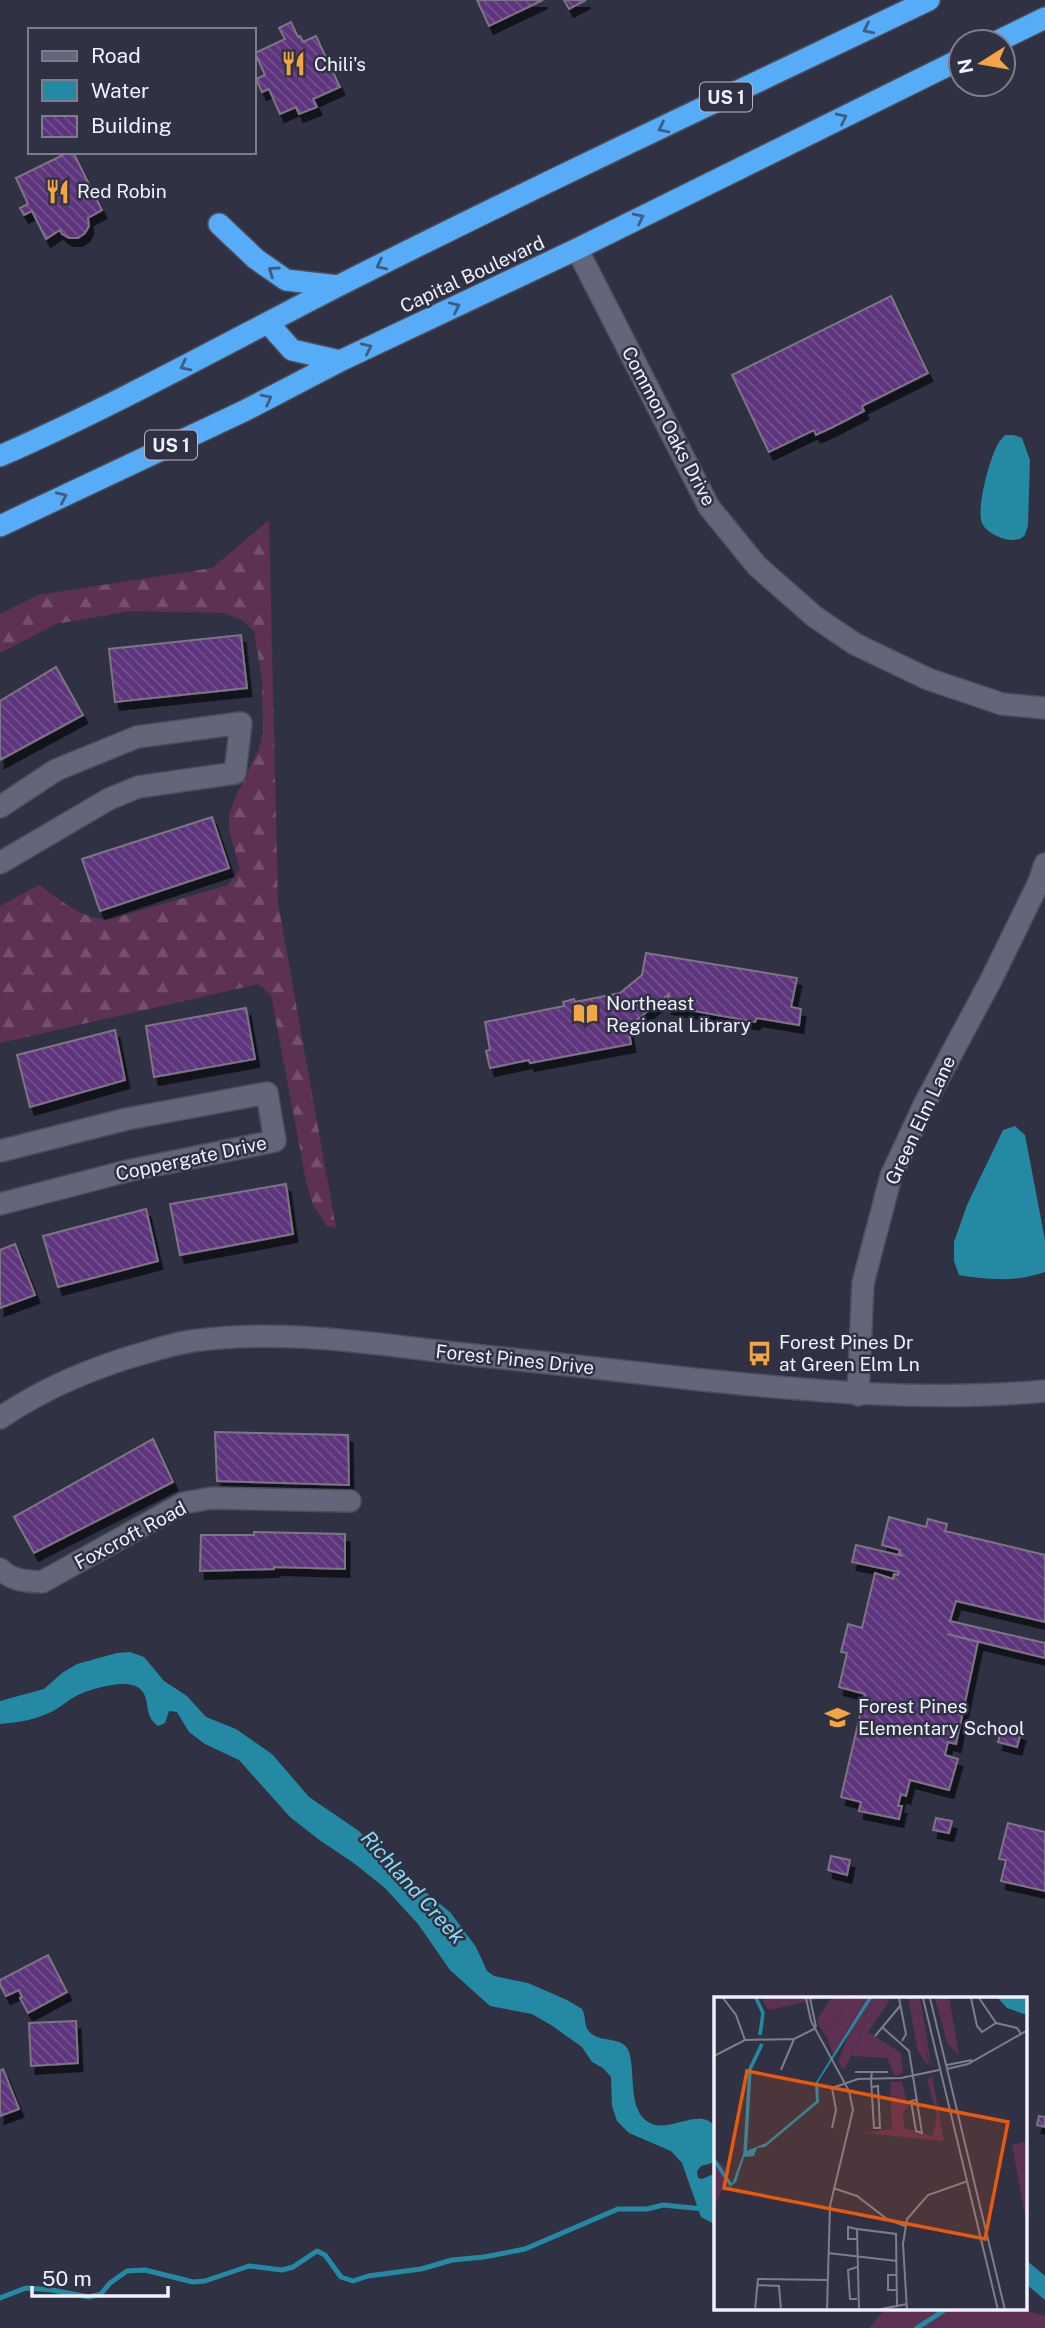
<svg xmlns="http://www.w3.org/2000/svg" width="1045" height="2328" viewBox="0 0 1045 2328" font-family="'Public Sans',sans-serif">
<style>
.green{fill:#5d3151}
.forest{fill:url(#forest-firs)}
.water{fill:#248aa3}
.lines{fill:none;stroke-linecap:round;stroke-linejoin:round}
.stream{stroke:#248aa3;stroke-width:5}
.building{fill:url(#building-back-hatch);stroke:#7d7486;stroke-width:2;filter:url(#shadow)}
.minor-casing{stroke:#4c4e5c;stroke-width:24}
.highway-casing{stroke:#4c4e5c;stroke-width:24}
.minor{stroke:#636679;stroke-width:21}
.highway{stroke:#57acf8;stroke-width:21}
.oneway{stroke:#3e5d82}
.labels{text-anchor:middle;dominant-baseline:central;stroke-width:5;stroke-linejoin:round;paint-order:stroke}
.shield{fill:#303243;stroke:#b6b8c4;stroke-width:2}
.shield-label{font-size:18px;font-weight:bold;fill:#eff1fc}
.poi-label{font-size:19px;fill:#eff1fc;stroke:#303243;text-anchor:start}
.street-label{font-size:19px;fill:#eff1fc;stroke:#303243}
.water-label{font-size:21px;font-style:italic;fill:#86dcf5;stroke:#303243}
.inset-river{fill:none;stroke:#248aa3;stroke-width:3.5}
.inset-road{fill:none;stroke:#7c7e8d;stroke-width:2}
.view{fill:#e8590c;fill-opacity:0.15;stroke:#e8590c;stroke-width:3.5}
.inset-edge{fill:none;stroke:#eff1fc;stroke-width:3.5}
</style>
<defs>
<pattern id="forest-firs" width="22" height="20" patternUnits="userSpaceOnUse" patternTransform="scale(1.75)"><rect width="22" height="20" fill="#5d3151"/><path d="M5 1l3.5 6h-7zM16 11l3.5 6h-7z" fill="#754f6b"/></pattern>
<pattern id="building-back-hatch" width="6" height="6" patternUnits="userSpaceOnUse" patternTransform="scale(1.75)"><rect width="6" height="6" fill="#5d347b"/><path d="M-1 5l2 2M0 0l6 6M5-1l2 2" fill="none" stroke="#75528f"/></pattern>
<filter id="shadow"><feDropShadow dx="4.5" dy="8" stdDeviation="0" flood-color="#0009"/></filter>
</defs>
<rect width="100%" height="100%" fill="#303243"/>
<path class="green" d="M885,2309H1021L1045,2316V2328H869Z"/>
<path class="forest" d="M269,520L278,903L336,1228L327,1226L313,1205L306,1181L273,1005L271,995L258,984L0,1043V906L39,885C60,899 84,922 111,919L228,885L240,869L229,830V816L235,798L259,749L263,731L262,679L254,631L242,620L224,613L131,611L56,624L0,653V614L38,595L212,568Z"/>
<path class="water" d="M1005,435H1014L1022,438L1030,460L1028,525C1028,526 1025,534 1025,535C1015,547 987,535 982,523C976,509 990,457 998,444C1000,440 1003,438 1005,435Z
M1015,1126L1025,1135L1045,1240V1272C1017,1282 988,1280 959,1275L954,1261V1242L967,1205L1003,1130Z
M130,1652L144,1657L164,1681L187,1696L206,1717L236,1729L272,1754L309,1797L359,1831L381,1856L450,1912L476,1947L487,1971L494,1976L528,1983L567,2000L582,2009C586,2016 584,2024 588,2030C598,2045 623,2034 629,2052C636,2074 627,2111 650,2123C670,2134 701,2105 716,2128V2162L701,2166L697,2171L698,2178L702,2179L716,2173V2225L701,2217L682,2163L671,2151L629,2133L617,2121L612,2106L611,2077L603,2068L592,2062L582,2047L551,2025L532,2014L490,2006L450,1970L418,1924L385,1888L355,1864L318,1839L290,1817L239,1760L205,1744L189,1732L177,1712L169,1711L165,1723L158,1726C142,1715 152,1698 139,1688C126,1678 90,1689 76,1696C68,1700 61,1707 53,1711C36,1720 19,1722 0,1724V1701L44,1689L62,1673L77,1664L117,1653Z
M1026,2260L1045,2276V2300L1026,2284Z"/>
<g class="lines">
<path class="stream" d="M0,2298L26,2288L52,2290L89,2297L101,2294L110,2283L127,2271L145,2270L193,2282L205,2281L249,2266L282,2270L293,2267L317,2251L325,2255L341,2277L353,2281L368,2276L421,2269L452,2260L484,2257L525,2249L618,2209H647L663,2205L704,2209
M917,2328L946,2309"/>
</g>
<path class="building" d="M477,0H543L489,26Z
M564,0H586L569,9Z
M291,22L298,37L300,36L303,42L316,36L340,87L313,99L317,107L299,114L296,107L280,114L269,89L262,92L256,79L265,75L255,53L285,39L279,28Z
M69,152H73L102,210L88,218L89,226L85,233L78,238H69L62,234L60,230L46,239L32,211L24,215L20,208L28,204L16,178Z
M891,296L928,373L862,406L864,411L833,427L816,435L814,430L769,452L732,375Z
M241,635L247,688L115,702L109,649Z
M56,667L83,715L0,760V701Z
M212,817L229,868L100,911L82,859Z
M646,953L797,978L791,1007L801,1009L799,1025L757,1018L755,1022L667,1006L669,994L628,1027L631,1044L530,1063L529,1060L490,1068L486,1051L490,1050L485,1022L564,1006L563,1002L574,999L575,1002L620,993L642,975Z
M246,1008L255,1059L154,1077L146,1026Z
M115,1030L125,1080L30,1107L17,1055Z
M286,1184L293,1234L180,1255L170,1204Z
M146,1209L158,1261L58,1287L43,1236Z
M15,1244L35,1295L0,1308V1250Z
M215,1432L348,1435L349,1485L217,1481Z
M153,1439L173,1482L34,1553L14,1517Z
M889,1517L926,1527L928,1519L947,1524L945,1531L1045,1555V1622L956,1601L950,1621L1045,1643V1658L947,1634L978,1642L956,1744L948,1742L945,1755L958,1759L949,1790L910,1780L906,1796L901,1794L898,1806H902L899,1819L859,1811L861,1802L841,1797L865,1694L839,1687L847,1653L841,1652L848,1624L862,1628L875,1573L893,1579L894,1574L898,1575L899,1572L852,1562L856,1545L903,1556L899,1553L900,1550L882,1545Z
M254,1532L345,1534V1569L274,1567V1569L200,1571L201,1535H254Z
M1002,1728L1021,1733L1017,1747L998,1742Z
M936,1818L952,1821L949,1833L933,1830Z
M1008,1823L1045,1832V1891L1001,1881L1006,1860L999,1859Z
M831,1856L850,1860L847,1875L828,1870Z
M48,1955L67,1992L28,2013L20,1998L22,1997L19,1990L6,1996L0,1985V1980Z
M76,2021L78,2063L31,2066L29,2023Z
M3,2069L19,2109L0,2116V2071Z
M1039,2116L1045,2117V2127L1037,2125Z"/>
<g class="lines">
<defs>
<path id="minor" d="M577,249L709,507L757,566L815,617L855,644L928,679L1002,704L1045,708
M0,807L56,770L137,737L241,723L235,773L138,787L109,799L0,863
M0,1151L127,1119L267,1093L275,1141L127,1171L0,1204
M858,1395L863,1283L891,1176L925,1103L991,980L1039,882L1045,864
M0,1418C47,1386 96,1366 151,1351C164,1347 178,1343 192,1341C282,1328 375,1344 464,1354C540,1362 617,1370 693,1379C811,1391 927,1402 1045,1391
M0,1569C12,1581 26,1581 42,1582L184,1503L212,1498L350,1501"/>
<path id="highway" d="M996,42L1045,18
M219,224L256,259L286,280L338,286
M268,323L292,350L340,361
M0,456C116,405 227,343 340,285C534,187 732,94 929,0
M0,526L244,411L340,361L577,249L961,59"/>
</defs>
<use href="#minor" class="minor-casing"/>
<use href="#highway" class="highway-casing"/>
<use href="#minor" class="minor"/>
<use href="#highway" class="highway"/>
</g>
<defs><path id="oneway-chevron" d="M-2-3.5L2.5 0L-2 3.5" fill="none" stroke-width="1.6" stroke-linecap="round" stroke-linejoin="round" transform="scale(1.75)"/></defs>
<g class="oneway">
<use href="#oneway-chevron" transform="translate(868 29) rotate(154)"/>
<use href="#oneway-chevron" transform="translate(842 118) rotate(-26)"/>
<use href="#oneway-chevron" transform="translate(663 128) rotate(154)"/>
<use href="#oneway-chevron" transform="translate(639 218) rotate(-26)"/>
<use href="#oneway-chevron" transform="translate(381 265) rotate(154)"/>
<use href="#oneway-chevron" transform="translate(273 271) rotate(-145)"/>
<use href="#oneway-chevron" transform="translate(455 307) rotate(-25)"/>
<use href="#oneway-chevron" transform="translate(367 348) rotate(-25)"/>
<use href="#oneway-chevron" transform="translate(185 366) rotate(153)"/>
<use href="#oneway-chevron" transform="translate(267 399) rotate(-27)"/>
<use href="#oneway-chevron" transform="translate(62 497) rotate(-25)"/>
</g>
<defs>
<symbol id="restaurant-bare" viewBox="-9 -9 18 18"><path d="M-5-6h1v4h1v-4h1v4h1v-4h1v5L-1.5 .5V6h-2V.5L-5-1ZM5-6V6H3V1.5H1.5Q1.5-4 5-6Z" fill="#f3a443" stroke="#303243" stroke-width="2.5" paint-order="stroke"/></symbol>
<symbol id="library-bare" viewBox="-9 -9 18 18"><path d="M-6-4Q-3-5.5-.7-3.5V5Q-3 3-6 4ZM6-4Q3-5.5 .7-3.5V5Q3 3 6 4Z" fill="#f3a443" stroke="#303243" stroke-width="2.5" paint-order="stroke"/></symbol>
<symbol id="bus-bare" viewBox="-9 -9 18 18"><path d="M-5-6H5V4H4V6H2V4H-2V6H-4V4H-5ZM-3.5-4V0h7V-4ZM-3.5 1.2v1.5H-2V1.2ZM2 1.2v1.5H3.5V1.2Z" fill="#f3a443" stroke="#303243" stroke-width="2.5" paint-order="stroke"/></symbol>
<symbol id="school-bare" viewBox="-9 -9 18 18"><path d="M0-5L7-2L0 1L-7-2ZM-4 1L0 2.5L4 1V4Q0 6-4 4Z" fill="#f3a443" stroke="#303243" stroke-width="2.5" paint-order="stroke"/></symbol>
</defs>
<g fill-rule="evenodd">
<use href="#restaurant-bare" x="276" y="46" width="35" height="35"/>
<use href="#restaurant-bare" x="40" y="174" width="35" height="35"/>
<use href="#library-bare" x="568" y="996" width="35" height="35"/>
<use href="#bus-bare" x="742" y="1336" width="35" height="35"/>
<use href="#school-bare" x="820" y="1700" width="35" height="35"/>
</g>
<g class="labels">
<g class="shield">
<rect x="700" y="82.5" width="52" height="29" rx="5"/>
<rect x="145" y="430.5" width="52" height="29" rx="5"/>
</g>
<g class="shield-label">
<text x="726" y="97">US 1</text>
<text x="171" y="445">US 1</text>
</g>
<g class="poi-label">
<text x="314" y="64">Chili's</text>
<text x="77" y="191">Red Robin</text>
<text x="606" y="1003">Northeast<tspan x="606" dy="22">Regional Library</tspan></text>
<text x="779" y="1342">Forest Pines Dr<tspan x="779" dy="22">at Green Elm Ln</tspan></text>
<text x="858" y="1706">Forest Pines<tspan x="858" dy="22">Elementary School</tspan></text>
</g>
<g class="street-label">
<text transform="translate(472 274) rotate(-25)">Capital Boulevard</text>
<text transform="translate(669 426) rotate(62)">Common Oaks Drive</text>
<text transform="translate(920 1120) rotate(-65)">Green Elm Lane</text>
<text transform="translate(191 1158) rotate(-12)">Coppergate Drive</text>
<text transform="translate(515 1359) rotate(6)">Forest Pines Drive</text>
<text transform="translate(130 1535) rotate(-28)">Foxcroft Road</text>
</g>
<g class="water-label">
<text transform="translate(413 1887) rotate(48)">Richland Creek</text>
</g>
</g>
<g transform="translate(714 1997)">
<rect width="313" height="313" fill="#303243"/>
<path d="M47,1H108L55,13ZM117,1H135L111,39L103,23ZM161,1L176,3L160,13L130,73L124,65ZM200,1H206L218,72L211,50ZM313,144L314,213L311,219L298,148ZM0,161L16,174L0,211Z" fill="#5d3151"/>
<path d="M135,1H154L120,59L112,38ZM158,1H161L124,65L142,18ZM194,1H200L215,70L204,54ZM221,1H235L245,58L233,46ZM176,3L154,35L187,56L189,76L181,79L173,61L137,59L160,13ZM218,78L230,144L149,136L178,132L176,85H188L194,110L189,116L190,131L219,139L223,118L213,83Z" fill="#5d3151"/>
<path d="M154,1H158L104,85L105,105L51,150L43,151L40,159L30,160L22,185L9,196L18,187L30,155L52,146L102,104L101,87ZM284,1H313V18L293,11Z" fill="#248aa3"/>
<path class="inset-river" d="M42,1L49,16L46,38M31,157L36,72L48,47M0,163L17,188"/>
<path class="inset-road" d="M9,1L22,18L31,43M92,1L97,24L135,94L139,113L116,209L113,313M96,1L102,30M185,1L192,37L188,44M209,1L284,313M216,1L291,313M257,1L263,29L268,35L282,26L265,1M282,26L303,31L307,37M168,30L195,54L208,136L202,134L197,104L202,103M161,39L186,9M0,59L31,43L80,42L102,31M233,68L258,63M233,72L254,67L314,33M67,73L80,42M141,75H174M158,75L157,82L160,131H166L164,89L158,90M118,131L122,113L118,91L144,82L187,81L225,73M119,191L143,199L173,222L191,229M143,242H134V230L143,232M114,256L183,264M143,270L134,273L136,302H143M183,278H174V293H183M44,288L65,289L67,313M41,313L44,282L114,283M145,313L143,232L182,237L183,308M162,313L193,307M193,313L189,247L193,222L214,198L254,184"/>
<path class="view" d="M33,74L294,125L271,242L10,191Z"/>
<rect width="313" height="313" class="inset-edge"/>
</g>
<rect x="28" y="28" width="228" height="126" fill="#303243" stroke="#7c7e8d" stroke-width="2"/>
<rect x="42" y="51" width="35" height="10" fill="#636679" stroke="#7c7e8d" stroke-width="2"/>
<text x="91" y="63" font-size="21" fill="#eff1fc">Road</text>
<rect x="42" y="80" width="35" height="21" fill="#248aa3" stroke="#7c7e8d" stroke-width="2"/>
<text x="91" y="98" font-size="21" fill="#eff1fc">Water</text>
<rect x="42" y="116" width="35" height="21" fill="url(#building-back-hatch)" stroke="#7c7e8d" stroke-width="2"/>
<text x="91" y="133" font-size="21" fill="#eff1fc">Building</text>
<g transform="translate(982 63) rotate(259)"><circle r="33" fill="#303243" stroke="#7c7e8d" stroke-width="2"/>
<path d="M0-5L12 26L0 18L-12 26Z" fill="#f3a443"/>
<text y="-10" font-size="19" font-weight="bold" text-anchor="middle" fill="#eff1fc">N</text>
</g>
<path d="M32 2286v10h136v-10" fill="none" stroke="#eff1fc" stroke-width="3.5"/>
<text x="42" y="2286" font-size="21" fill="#eff1fc" stroke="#303243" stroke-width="5" paint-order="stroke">50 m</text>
</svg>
